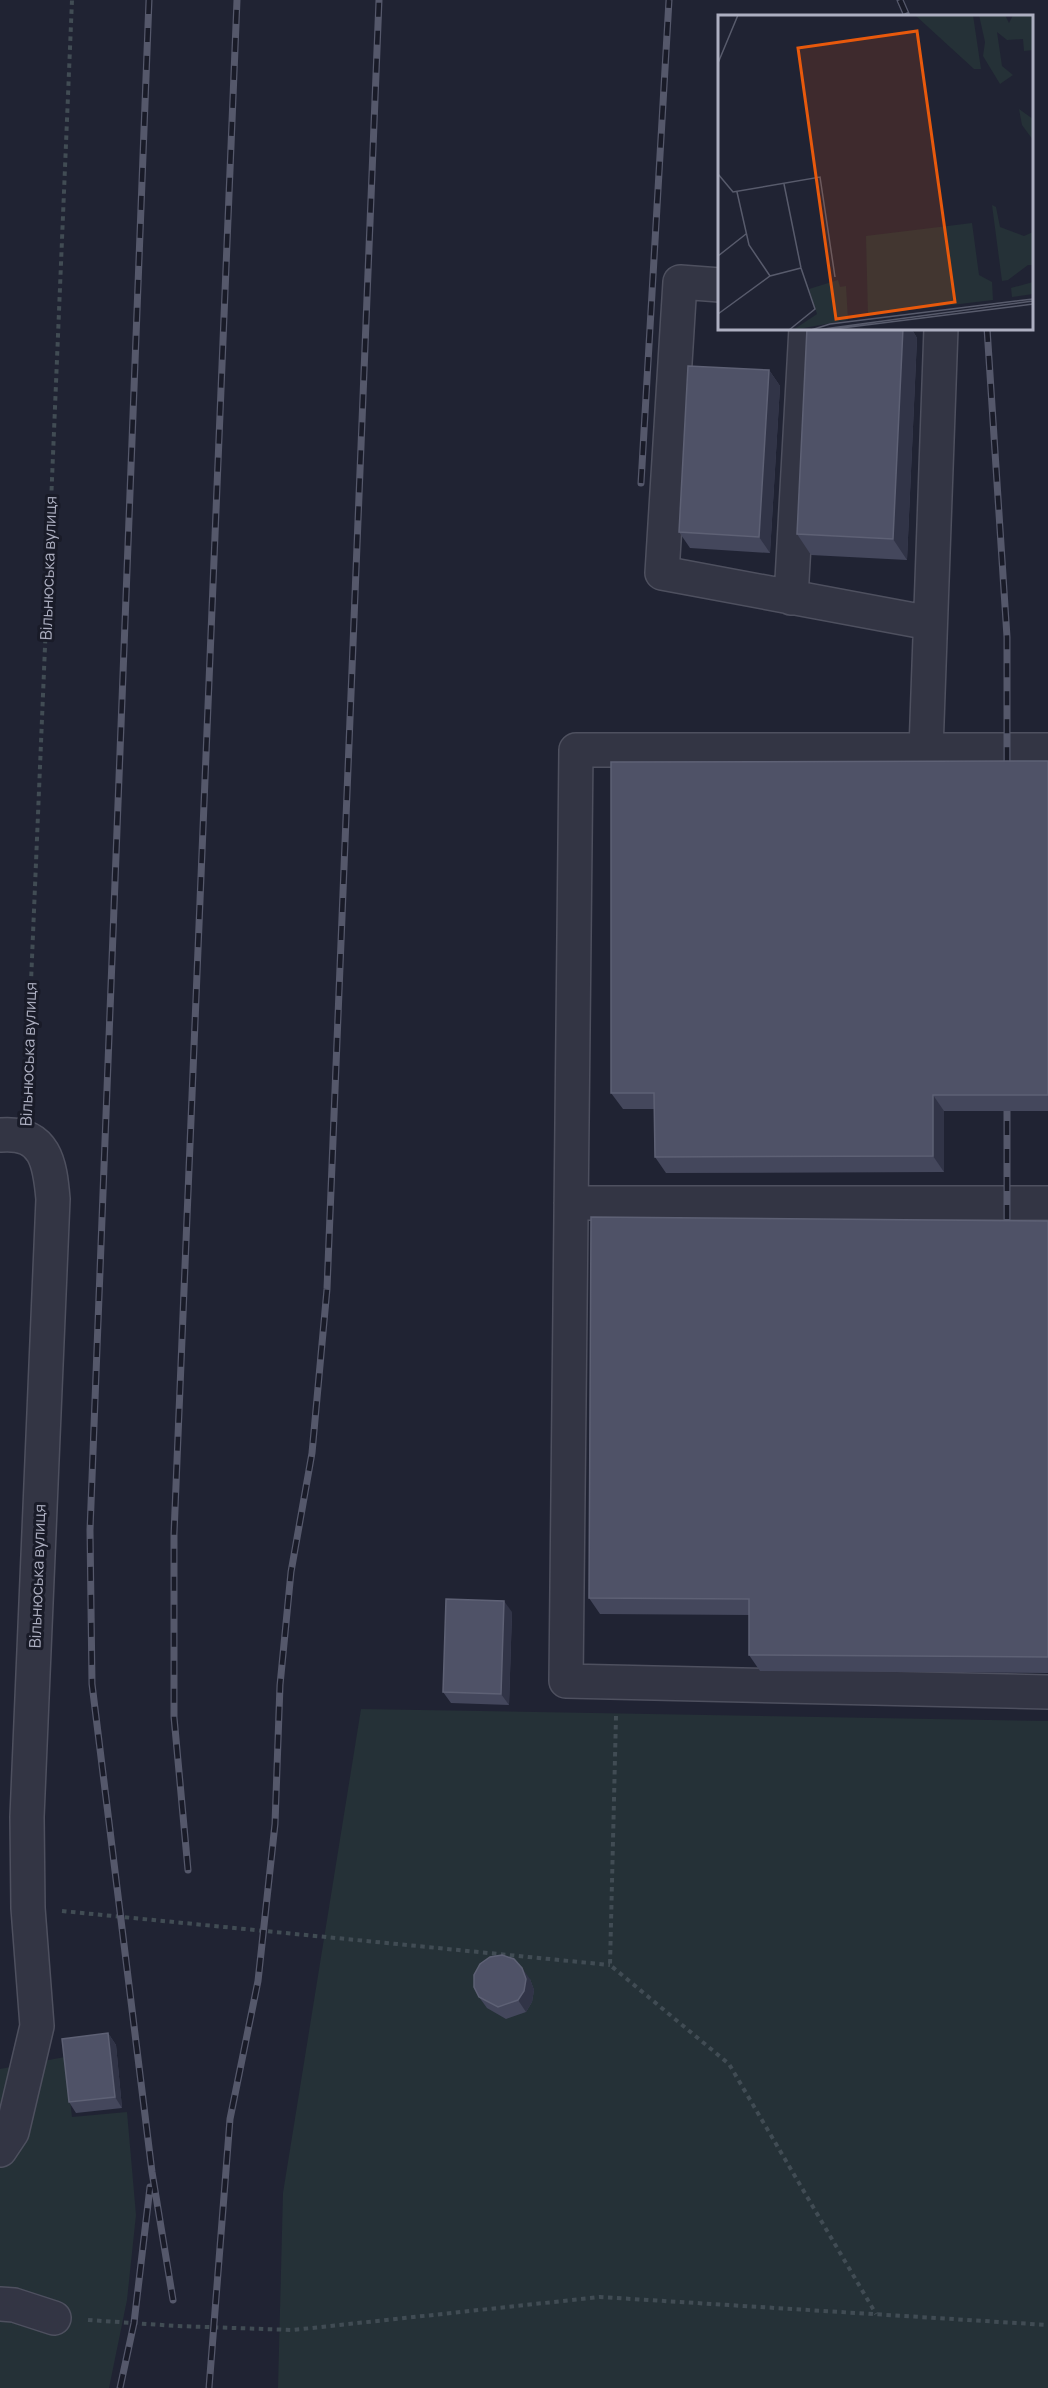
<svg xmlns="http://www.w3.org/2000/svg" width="1048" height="2388" viewBox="0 0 1048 2388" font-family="Manrope,sans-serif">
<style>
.green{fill:#253137}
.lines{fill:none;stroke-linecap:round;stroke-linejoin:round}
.minor-casing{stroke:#4e505f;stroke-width:36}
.path{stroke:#414c54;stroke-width:4;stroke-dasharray:4.5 4.5;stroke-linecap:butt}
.minor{stroke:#333544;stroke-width:33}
.rail-casing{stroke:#55586b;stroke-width:7}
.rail{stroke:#191b28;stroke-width:4.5;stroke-dasharray:14;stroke-linecap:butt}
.wall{fill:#44475c}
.shaded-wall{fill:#313447}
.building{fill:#4f5267;stroke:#5e6175;stroke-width:1.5}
.labels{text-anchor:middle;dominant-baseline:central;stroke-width:6;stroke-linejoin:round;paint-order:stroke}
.street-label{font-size:16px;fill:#adafc1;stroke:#191b28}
.inset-road{fill:none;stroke:#585b6c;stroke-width:1.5}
.view{fill:#e8590c;fill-opacity:0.15;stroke:#e8590c;stroke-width:3}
.inset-edge{fill:none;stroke:#adafc1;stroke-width:3}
</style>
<rect width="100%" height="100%" fill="#202333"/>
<path class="green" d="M361,1709L1048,1721V2388H278L283,2193Z
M65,2057L72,2117L127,2112L136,2215L127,2300L109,2388H0V2069Z"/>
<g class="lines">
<defs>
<path id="minor" d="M720,285L680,282L662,573L930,623
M791,598L806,328
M926,750L941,328
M1048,750H576L566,1681L1048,1692
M0,1135C46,1131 50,1164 53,1199L27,1817L28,1908L37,2026L12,2132L0,2150
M571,1203H1048
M0,2304L14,2305L54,2318"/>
</defs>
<use href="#minor" class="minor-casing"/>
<path class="path" d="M26,1102L72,0
M616,1716L610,1965L729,2064L876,2314
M62,1911L610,1965
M88,2320L177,2326L293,2330L600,2297L1048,2325"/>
<use href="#minor" class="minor"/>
<defs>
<path id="rail" d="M149,0L90,1530L92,1684L152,2172L173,2300
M900,0L907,16
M987,328L1007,637V778
M641,483L669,0
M1007,1093V1237
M188,1870L174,1717V1534L237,0
M120,2388L134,2323L150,2187
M209,2388L230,2119L258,1981L275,1824L280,1685L291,1572L312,1453L327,1289L379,0"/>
</defs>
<use href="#rail" class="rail-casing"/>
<use href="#rail" class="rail"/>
</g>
<path class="wall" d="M807,328H911L917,338L907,560L811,555L797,534Z
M769,370L780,386L770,553L690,548L679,532Z
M1048,761V1111H944V1172L666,1173L655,1157L654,1109H623L611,1093Z
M1048,1221V1673L760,1671L749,1655V1615L600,1614L589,1598Z
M512,1612L509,1705L451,1703L443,1692Z
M530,1979L534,1990L532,2002L526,2012L506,2019L487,2008L479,1997Z
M108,2033L116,2045L122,2108L76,2113L69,2102Z"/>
<path class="shaded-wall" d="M903,328H911L917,338L907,560L893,539Z
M769,370L780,386L770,553L759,537Z
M933,1095L944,1111V1172L933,1156Z
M504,1601L512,1612L509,1705L501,1694Z
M522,1968L530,1979L534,1990L532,2002L526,2012L518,2000Z
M108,2033L116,2045L122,2108L115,2097Z"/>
<path class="building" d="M807,328H903L893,539L797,534Z
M688,366L769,370L759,537L679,532Z
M1048,761V1095H933V1156L655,1157L654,1093H611V762Z
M591,1217L1048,1221V1657L749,1655V1599L589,1598Z
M446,1599L504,1601L501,1694L443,1692Z
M502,1955L514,1959L522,1968L526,1979L524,1991L518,2000L498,2007L479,1997L474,1987V1975L480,1964L490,1957Z
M108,2033L115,2097L69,2102L62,2039Z"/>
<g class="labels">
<g class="street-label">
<text transform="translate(48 568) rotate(-88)">Вільнюська вулиця</text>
<text transform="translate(28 1054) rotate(-88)">Вільнюська вулиця</text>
<text transform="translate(37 1576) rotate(-88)">Вільнюська вулиця</text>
</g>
</g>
<g transform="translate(718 15)">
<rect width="315" height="315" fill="#202333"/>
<path d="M197,0H255L263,54H256ZM261,0H287L291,8L295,0H315V35L306,36L305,24L289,25L279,17L284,51L295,60L282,69L265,41L267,27ZM301,94L315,104V125L304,110ZM274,190L278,192L282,212L306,221L315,217V250H310L290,265L284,266ZM254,208L261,260L274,267L275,285L150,300L148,221ZM120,265L122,272L128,271L130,305L75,315L99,299L91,274ZM315,267V279L294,282L293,273Z" fill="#253137"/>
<path class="inset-road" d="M0,48L20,0M0,159L15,177L102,162L117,262M66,169L83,253L97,294L71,315M19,177L31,230L52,261M0,241L28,219M0,299L52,261L83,253M93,315L112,309L315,284M98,315L315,286M108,315L315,289"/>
<path class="view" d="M199,16L237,287L118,304L80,33Z"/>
<rect width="315" height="315" class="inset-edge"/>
</g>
</svg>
